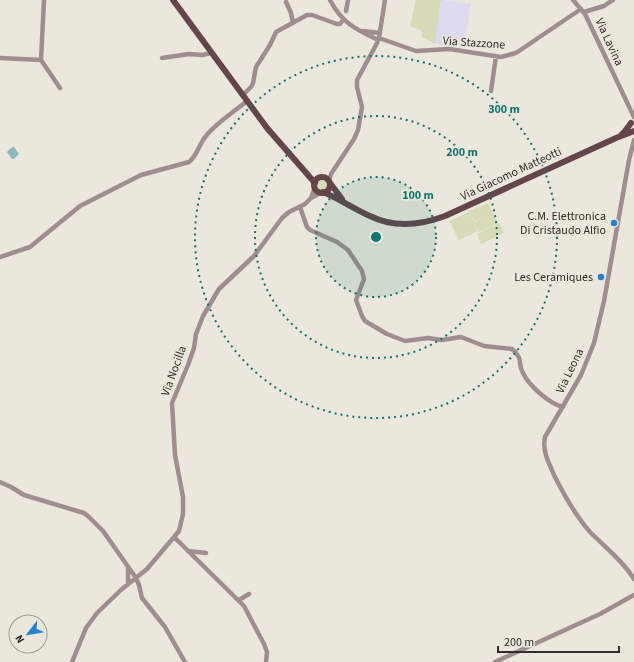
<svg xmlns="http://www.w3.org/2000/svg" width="634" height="662" viewBox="0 0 634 662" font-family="'Source Sans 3',sans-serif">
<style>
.education{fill:#dddaf0}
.green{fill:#d7dbb7}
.water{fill:#89babb}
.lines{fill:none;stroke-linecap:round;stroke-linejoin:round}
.minor{stroke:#a08d90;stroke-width:4.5}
.major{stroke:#64454a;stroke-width:6}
.ring{fill:none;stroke:#0f766e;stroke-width:2;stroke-dasharray:2 4}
.poi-dot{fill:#2383cf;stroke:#ebe7dc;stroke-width:1.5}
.labels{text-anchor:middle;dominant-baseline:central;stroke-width:3.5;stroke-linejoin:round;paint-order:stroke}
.street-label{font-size:12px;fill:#302e2a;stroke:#ebe7dc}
.poi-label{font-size:12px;fill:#302e2a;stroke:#ebe7dc;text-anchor:end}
.centre{fill:#0f766e;stroke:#ebe7dc;stroke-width:2}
.ring-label{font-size:12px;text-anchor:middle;font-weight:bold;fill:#0f766e;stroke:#ebe7dc;stroke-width:3.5;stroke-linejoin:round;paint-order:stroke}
</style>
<rect width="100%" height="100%" fill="#ebe7dc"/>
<path class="education" d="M441,0L471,4L464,45L451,43V45L449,44L447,46L439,45V44L435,43Z"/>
<path class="green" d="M416,0H441L435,44L422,37L421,30L410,26Z
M317 185a5 5 0 1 1 10 0a5 5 0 1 1-10 0Z
M488,203L498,223L479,232L474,222L486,216L474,221L469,211Z
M469,212L478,231L459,240L449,221Z
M499,223L504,233L481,244L477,234Z"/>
<path class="water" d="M14,147L19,154L14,159H12L7,152L11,148Z"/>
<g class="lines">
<path class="minor" d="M44,0L41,60L60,88
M330,0C342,23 355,29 378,40
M573,0L585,14L634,117
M286,2L291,13L293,23
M346,11L348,0
M584,12L604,6L613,0
M363,31L380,33
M379,38L416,51L449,49L501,57L516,53L581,9
M0,58L41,60
M162,58L189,54L202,55L212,53
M491,91L496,56
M243,95L251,87L253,83L256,67L270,45L276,32L307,15H312L337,24H340L343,20
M634,140L629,160L604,301L594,343L581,375L545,437C542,451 549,463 554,475C564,495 575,515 590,532C605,547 623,561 634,579
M329,181L331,174L354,139L358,130L362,107L357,87V80L376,45L379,38L385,0
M311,198L315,187
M300,207L307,227L310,230L337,242L348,250L362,271L364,279L356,300L362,316L365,321L387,334L405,341L428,338L442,340L461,337L484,346L512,349C524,359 517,362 523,373C529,386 550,404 563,407
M0,257L30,247L80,206L141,175L189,162C197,156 199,144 206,136C215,124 235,111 247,101
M0,482L11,487L24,495L84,513L89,517L103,531L136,578L139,585L142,598L165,627L185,662
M174,537L244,606L264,644L267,652L266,662
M188,551L206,553
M128,584V568
M239,600L249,594
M72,662L86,628L97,613L122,589L147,569L179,531L183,514V497L175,455L172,403L188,365L194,348L196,334L203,316L219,289L254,256L282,218L289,212L305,204L311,198L322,192
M495,662L600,614L634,595"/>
<path class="major" d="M173,0L267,128L315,183
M622,134L625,131L631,123
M314 185a8 8 0 1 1 16 0a8 8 0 1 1-16 0Z
M330,183L342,199
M323,192C340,199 354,209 370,216C394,228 421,225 445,216L616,138L634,131"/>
</g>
<circle cx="376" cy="237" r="60" fill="#0f766e" fill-opacity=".12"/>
<g class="ring">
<circle cx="376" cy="237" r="60"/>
<circle cx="376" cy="237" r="121"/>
<circle cx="376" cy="237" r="181"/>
</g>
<g class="poi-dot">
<circle cx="614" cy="223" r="4"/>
<circle cx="601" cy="277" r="4"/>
</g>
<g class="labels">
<g class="street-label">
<text transform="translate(609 42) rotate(65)">Via Lavina</text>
<text transform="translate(474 43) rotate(4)">Via Stazzone</text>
<text transform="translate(511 174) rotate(-25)">Via Giacomo Matteotti</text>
<text transform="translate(174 371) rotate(-70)">Via Nocilla</text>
<text transform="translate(570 371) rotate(-64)">Via Leona</text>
</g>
<g class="poi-label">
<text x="606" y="216">C.M. Elettronica<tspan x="606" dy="14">Di Cristaudo Alfio</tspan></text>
<text x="593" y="277">Les Ceramiques</text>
</g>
</g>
<circle cx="376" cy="237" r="6" class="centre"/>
<g class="ring-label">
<text x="504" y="113">300 m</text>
<text x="462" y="156">200 m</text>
<text x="418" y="199">100 m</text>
</g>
<g transform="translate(28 634) rotate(239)"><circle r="19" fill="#ebe7dc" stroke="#a09d95"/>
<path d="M0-3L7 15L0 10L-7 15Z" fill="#2383cf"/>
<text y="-6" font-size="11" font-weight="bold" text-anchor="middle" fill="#302e2a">N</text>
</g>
<path d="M498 646v6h121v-6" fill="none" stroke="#302e2a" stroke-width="2"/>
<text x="504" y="646" font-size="12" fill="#302e2a" stroke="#ebe7dc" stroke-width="3" paint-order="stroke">200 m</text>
</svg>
